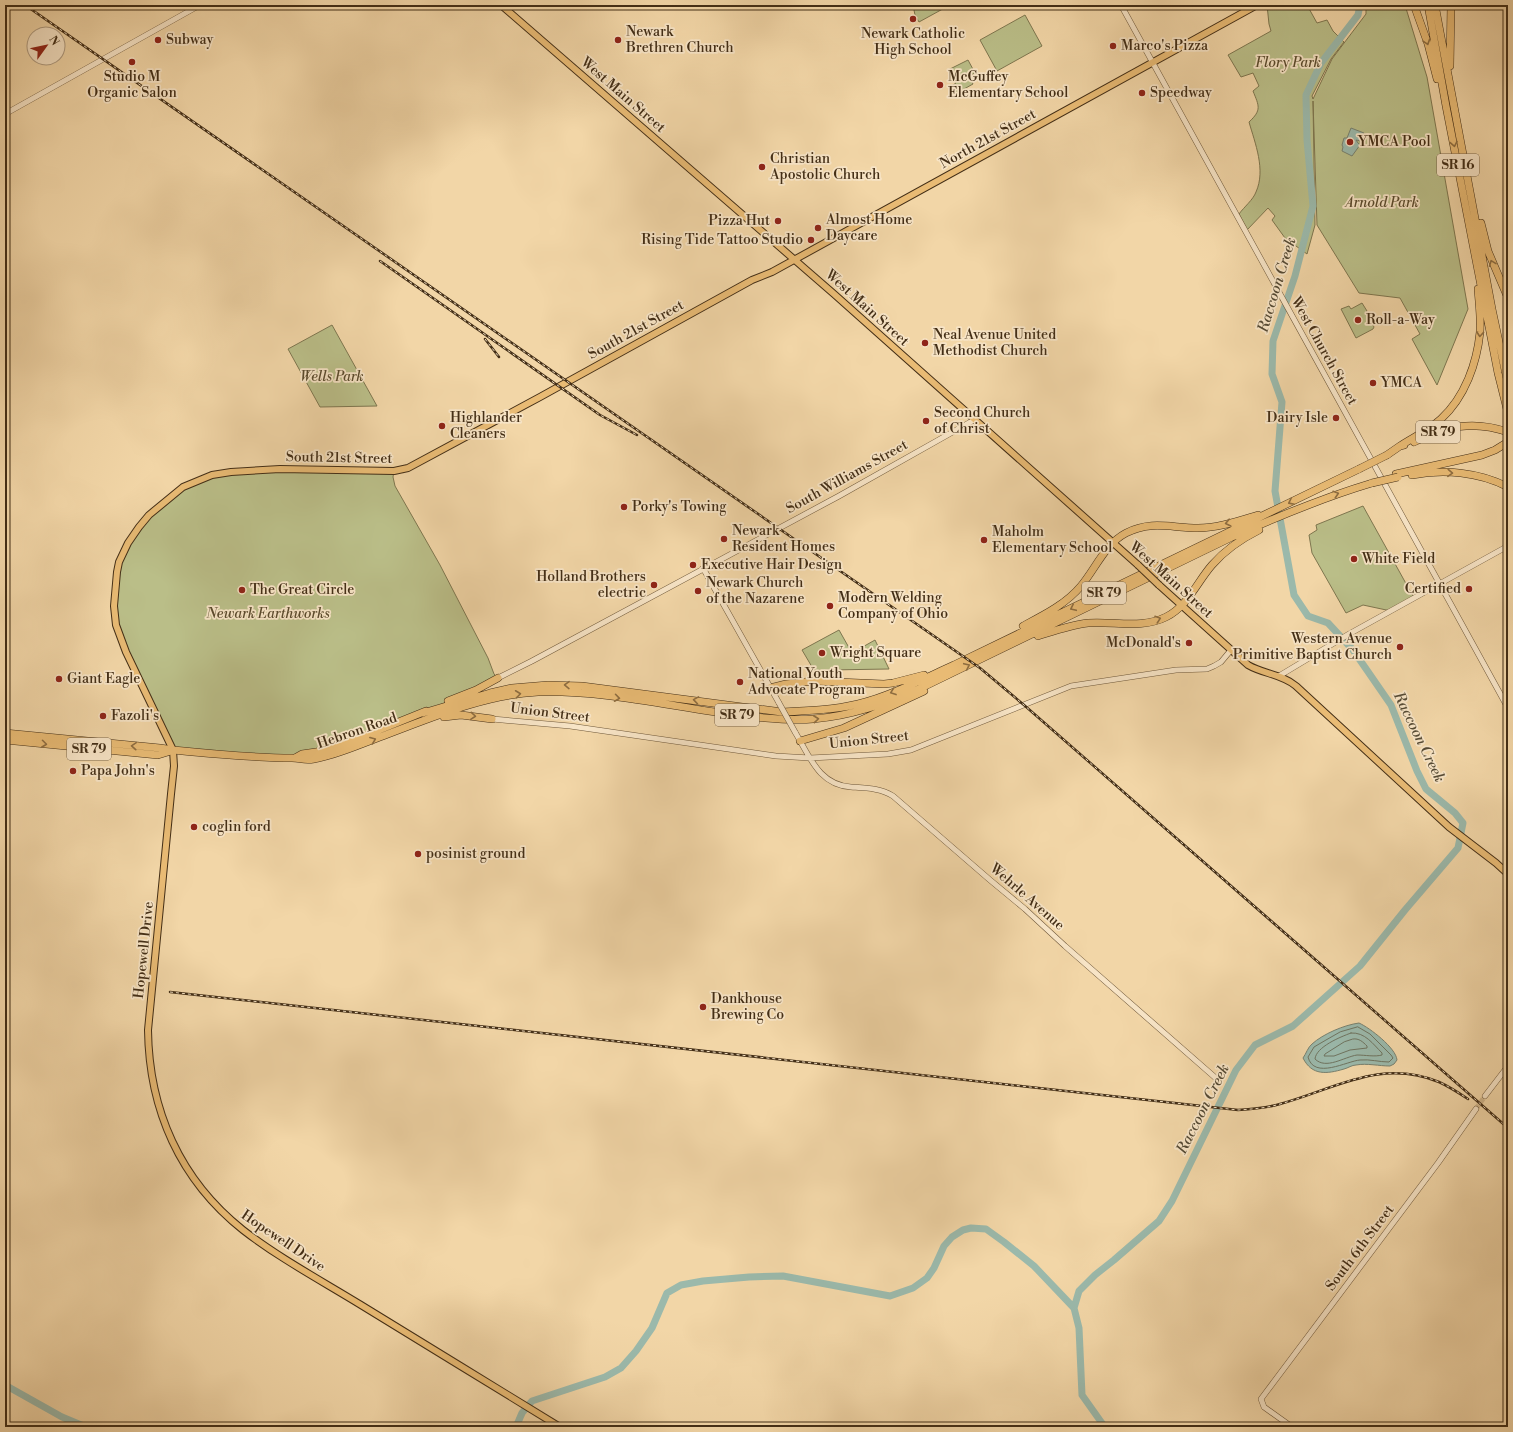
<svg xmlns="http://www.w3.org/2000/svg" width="1513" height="1432" viewBox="0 0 1513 1432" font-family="'Libre Bodoni',serif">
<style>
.green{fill:#babe88;stroke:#7e764f}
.water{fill:#9bb9ab;stroke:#78816f}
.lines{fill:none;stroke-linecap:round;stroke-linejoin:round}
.shore{stroke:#6f7460;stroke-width:1}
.river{stroke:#9bb9ab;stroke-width:7}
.minor-tunnel{stroke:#cfb48a;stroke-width:5;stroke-dasharray:5 2.5;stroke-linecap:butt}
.minor-casing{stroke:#6f583a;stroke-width:6}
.major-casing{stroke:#432e16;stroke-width:8}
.highway-casing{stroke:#432e16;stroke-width:8}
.minor{stroke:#f7e4c6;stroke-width:5}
.major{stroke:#e9bb74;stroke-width:6}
.highway{stroke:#e9bb74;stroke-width:7}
.rail-casing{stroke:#432e16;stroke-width:2.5}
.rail{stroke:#f7e4c6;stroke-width:1;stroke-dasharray:3;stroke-linecap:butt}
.minor-bridge-casing{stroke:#6f583a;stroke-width:6;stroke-linecap:butt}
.major-bridge-casing{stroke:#432e16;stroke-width:8;stroke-linecap:butt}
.highway-bridge-casing{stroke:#432e16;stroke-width:8;stroke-linecap:butt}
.minor-bridge{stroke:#f7e4c6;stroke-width:5}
.major-bridge{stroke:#e9bb74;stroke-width:6}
.highway-bridge{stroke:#e9bb74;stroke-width:7}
.oneway{stroke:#8e6d40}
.poi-dot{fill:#8f2418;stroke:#f7e4c6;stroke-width:1.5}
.labels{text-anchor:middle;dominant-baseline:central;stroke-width:3.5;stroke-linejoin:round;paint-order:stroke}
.shield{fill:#f7e4c6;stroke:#79654b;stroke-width:1}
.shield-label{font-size:13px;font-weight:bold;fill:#432e16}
.poi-label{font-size:14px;fill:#432e16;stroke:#f7e4c6;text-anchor:start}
.park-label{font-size:14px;font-style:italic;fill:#5b4b2d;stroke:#f7e4c6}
.street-label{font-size:14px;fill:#432e16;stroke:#f7e4c6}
.water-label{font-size:15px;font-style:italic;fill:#554a34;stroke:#f7e4c6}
</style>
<rect width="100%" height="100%" fill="#f2d6a7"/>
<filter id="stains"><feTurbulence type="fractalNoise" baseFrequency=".005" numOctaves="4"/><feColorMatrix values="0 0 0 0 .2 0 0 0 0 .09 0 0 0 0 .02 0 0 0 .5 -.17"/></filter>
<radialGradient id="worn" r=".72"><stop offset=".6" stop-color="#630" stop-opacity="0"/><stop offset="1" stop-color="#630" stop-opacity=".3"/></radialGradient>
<path class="green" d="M913,5H950L919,22L915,15Z
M1267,5H1307L1317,23L1327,20L1333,31L1344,42L1331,59L1312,96L1313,99L1332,59L1366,14V5H1405L1427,77L1468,309L1437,385L1412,339L1420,334L1400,298L1359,293L1317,225L1313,101L1315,225L1307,254L1285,238L1272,220L1275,216L1268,208L1247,230L1239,214C1244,207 1253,200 1256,192C1266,170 1255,143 1249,122C1262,110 1259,106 1253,91L1259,86L1253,73L1241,77L1228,55L1271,31L1269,24Z
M1025,15L1042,46L997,71L980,40Z
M968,60L975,73L969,76L973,84L955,94L950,87L956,83L948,70Z
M1362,303L1367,311L1366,312L1374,327L1373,329L1356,338L1341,309L1349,306L1351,309Z
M332,325L377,406L320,407L288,349Z
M233,471H394L393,477L395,486L440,565L488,658L494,674L498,678L423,713L295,758L173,750L116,625L117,572L139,527L193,482Z
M1363,506L1414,598L1391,611L1363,605L1346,613L1312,553L1309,535L1317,530L1316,525Z
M839,630L852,653L875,640L889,669L828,670L815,672L802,650Z"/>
<path class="water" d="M1351,128L1364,133L1361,141L1356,140L1358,143L1360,145L1352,156L1342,151L1343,147L1342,145L1344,138H1347Z
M1359,1023C1370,1028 1396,1048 1397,1060L1394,1064L1390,1066C1379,1066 1367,1063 1356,1065C1352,1065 1348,1068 1344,1069C1327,1074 1312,1076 1303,1058C1306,1054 1308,1047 1312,1044C1323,1034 1344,1025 1359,1023Z"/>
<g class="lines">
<path class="shore" d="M1358,1027L1370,1034L1391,1055L1393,1058L1389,1062C1379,1062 1370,1059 1360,1060C1347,1061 1314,1080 1308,1057L1314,1047L1326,1040L1340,1032Z
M1351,1033C1365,1032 1373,1044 1382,1053V1055C1375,1057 1365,1055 1357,1055C1344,1057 1326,1070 1315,1059C1316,1047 1340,1037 1351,1033Z
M1353,1039C1359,1038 1363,1042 1367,1046V1048L1350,1050L1334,1056H1324L1325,1054L1344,1042Z"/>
<path class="river" d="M1074,1308L1079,1291L1095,1275L1114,1260L1159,1221L1172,1201L1236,1070L1255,1045L1293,1026L1360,966L1405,910L1458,848L1463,823L1455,813L1426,789L1417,771L1391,705L1353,650L1328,623L1308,616L1294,595L1275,491L1282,402L1272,374L1273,341L1295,276L1313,206L1307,140L1306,95L1321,63L1358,15L1360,5
M5,1385L62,1417L86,1427
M516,1427L522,1413L532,1401L605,1377L621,1368L636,1351L652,1328L667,1293L681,1285L703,1281L749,1277L783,1276L890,1296L913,1288L927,1278L934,1268L944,1246L952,1237L963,1230L971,1228L986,1229L1004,1242L1034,1266L1074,1308L1079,1328L1082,1395L1104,1426L1107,1427"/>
<path class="minor-tunnel" d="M1476,1109L1485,1096"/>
<defs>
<path id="minor" d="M1121,5L1508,708
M5,114L200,5
M703,568L779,703
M1279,676L1349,634L1508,546
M498,678L532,661L839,496L974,420
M492,719L570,726L776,756L810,758L888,754L911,750L1071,686L1176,670L1207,669L1214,666L1221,662L1231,650
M795,732C810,757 819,785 851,787C866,788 880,788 893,796L990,880L1025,909L1065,946L1218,1080
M1485,1096L1508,1066
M1292,1427L1264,1407L1261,1399L1438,1163L1476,1109"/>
<path id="major" d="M501,5L834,294L1138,565
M1159,585L1248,665C1263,674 1282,674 1296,686L1449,827L1496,863L1508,874
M560,1427C494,1386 427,1346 361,1305C322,1281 279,1258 243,1230C180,1180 149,1110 148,1030L171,794L174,766L173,750L126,652L116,625L114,606L117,572L119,562L128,543L139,527L149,515L183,487L212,475L231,472L280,469L394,471L408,468L540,397L752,280L772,272L1257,5"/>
<path id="highway" d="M1414,5L1428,44L1437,79
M1428,5L1446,106L1498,373L1508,413
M1435,5L1492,309L1508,384
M1450,66L1451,5
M1481,223L1488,251L1508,298
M1414,442C1446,426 1473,420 1508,432
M1400,446C1414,437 1429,430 1441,419C1465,397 1477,363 1480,332C1481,318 1479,303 1478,289
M1387,455L1400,446L1404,445
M1396,474L1482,455L1495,450L1508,442
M1412,475C1444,469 1479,472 1508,487
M1023,626C1044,615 1066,604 1081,586C1096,568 1105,544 1126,533C1152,520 1171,528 1198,528C1218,528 1238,521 1258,515
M1038,636C1054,631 1071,625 1088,623C1114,621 1142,629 1166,617C1188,606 1197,582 1212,565C1225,550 1241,539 1259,530
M770,688L786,684L814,681L884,684L893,683L924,675
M448,701L476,690L498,678
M423,713L490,693L512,688L548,685L582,686L782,712C807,711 833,710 858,704C891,696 923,679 954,665L1359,469
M444,717L461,715L492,719
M5,733L160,748L173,750C213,754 252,758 292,758C301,758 304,761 314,759C337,755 358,745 380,737C431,718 483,695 538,692C607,690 676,708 744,716C767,718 790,721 813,719C851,716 885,704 919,689L1234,536C1279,516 1325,497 1372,483
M5,740L158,755L171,751
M800,741L844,728L924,691
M295,758L302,754L316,752L344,744L426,711"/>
</defs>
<use href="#minor" class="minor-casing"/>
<use href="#major" class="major-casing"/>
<use href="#highway" class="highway-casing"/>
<use href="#minor" class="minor"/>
<use href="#major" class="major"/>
<use href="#highway" class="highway"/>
<defs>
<path id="rail" d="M25,5L980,668L1024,705L1508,1128
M380,261L600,415L637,435
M485,339L499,357
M170,992L1238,1110C1253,1109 1267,1108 1280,1104C1335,1089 1381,1058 1439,1082C1450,1087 1459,1093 1468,1099"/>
</defs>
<use href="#rail" class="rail-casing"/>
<use href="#rail" class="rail"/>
<defs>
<path id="minor-bridge" d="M779,703L795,732"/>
<path id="major-bridge" d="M1138,565L1159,585"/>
<path id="highway-bridge" d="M1359,469L1387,455
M1372,483L1398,477"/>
</defs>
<use href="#minor-bridge" class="minor-bridge-casing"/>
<use href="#major-bridge" class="major-bridge-casing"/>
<use href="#highway-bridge" class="highway-bridge-casing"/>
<use href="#minor-bridge" class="minor-bridge"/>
<use href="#major-bridge" class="major-bridge"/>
<use href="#highway-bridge" class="highway-bridge"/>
</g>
<defs><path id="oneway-chevron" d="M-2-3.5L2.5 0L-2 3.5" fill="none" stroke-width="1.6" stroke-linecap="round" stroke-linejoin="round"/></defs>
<g class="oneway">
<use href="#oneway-chevron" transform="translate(1427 42) rotate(72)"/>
<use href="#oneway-chevron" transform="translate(1454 144) rotate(79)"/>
<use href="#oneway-chevron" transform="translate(1492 263) rotate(-111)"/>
<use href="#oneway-chevron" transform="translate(1480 334) rotate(95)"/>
<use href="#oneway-chevron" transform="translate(1450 473) rotate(3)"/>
<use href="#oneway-chevron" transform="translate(1336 494) rotate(-18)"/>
<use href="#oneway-chevron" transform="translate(1291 502) rotate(154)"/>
<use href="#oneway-chevron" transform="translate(1228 523) rotate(167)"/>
<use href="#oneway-chevron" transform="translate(1073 608) rotate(155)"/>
<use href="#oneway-chevron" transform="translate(1158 619) rotate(-19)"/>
<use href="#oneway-chevron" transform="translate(967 666) rotate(-25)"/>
<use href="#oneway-chevron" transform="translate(567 685) rotate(-179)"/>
<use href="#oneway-chevron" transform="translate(893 692) rotate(160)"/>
<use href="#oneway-chevron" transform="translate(518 694) rotate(-7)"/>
<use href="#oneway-chevron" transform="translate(617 698) rotate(8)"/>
<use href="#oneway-chevron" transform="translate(696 700) rotate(-171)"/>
<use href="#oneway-chevron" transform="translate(473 716) rotate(5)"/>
<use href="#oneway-chevron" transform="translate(816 719) rotate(-6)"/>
<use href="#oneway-chevron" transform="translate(373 740) rotate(-21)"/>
<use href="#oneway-chevron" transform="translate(44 744) rotate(7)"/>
<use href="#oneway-chevron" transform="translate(134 746) rotate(-176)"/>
</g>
<g class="poi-dot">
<circle cx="913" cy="19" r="4"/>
<circle cx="158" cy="40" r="4"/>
<circle cx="618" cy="40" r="4"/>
<circle cx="1113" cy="46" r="4"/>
<circle cx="132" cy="62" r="4"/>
<circle cx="940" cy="85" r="4"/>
<circle cx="1142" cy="93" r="4"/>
<circle cx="1350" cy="142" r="4"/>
<circle cx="762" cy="167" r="4"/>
<circle cx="778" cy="221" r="4"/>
<circle cx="818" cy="228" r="4"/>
<circle cx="811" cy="240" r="4"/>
<circle cx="1358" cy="320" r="4"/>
<circle cx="925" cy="343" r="4"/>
<circle cx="1373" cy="383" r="4"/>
<circle cx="1336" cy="418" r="4"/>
<circle cx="926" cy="421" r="4"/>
<circle cx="442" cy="426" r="4"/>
<circle cx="624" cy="507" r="4"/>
<circle cx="724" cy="539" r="4"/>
<circle cx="984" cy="540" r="4"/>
<circle cx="1354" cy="559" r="4"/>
<circle cx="693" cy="565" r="4"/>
<circle cx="654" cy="585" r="4"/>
<circle cx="1469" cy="589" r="4"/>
<circle cx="242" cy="590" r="4"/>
<circle cx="698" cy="591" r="4"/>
<circle cx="830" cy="606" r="4"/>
<circle cx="1189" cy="643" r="4"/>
<circle cx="1400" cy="647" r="4"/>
<circle cx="822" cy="653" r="4"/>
<circle cx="59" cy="679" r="4"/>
<circle cx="740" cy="682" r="4"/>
<circle cx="103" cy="716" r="4"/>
<circle cx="73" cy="771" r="4"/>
<circle cx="194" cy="827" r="4"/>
<circle cx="418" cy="854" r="4"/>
<circle cx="703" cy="1007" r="4"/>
</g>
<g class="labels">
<g class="shield">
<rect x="1437" y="154" width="42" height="22" rx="3"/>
<rect x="1416" y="421" width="44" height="22" rx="3"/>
<rect x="1082" y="582" width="44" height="22" rx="3"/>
<rect x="715" y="704" width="44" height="22" rx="3"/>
<rect x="67" y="738" width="44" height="22" rx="3"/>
</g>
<g class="shield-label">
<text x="1458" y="165">SR 16</text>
<text x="1438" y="432">SR 79</text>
<text x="1104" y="593">SR 79</text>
<text x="737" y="715">SR 79</text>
<text x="89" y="749">SR 79</text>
</g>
<g class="poi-label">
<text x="626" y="32">Newark<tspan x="626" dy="16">Brethren Church</tspan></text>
<text x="913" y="34" text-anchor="middle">Newark Catholic<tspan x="913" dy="16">High School</tspan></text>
<text x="166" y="40">Subway</text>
<text x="1121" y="46">Marco's Pizza</text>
<text x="132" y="77" text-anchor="middle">Studio M<tspan x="132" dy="16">Organic Salon</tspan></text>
<text x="948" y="77">McGuffey<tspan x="948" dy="16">Elementary School</tspan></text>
<text x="1150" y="93">Speedway</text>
<text x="1358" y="142">YMCA Pool</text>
<text x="770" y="159">Christian<tspan x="770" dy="16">Apostolic Church</tspan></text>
<text x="826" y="220">Almost Home<tspan x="826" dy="16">Daycare</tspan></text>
<text x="770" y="221" text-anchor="end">Pizza Hut</text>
<text x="803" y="240" text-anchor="end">Rising Tide Tattoo Studio</text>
<text x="1366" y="320">Roll-a-Way</text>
<text x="933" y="335">Neal Avenue United<tspan x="933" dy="16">Methodist Church</tspan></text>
<text x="1381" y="383">YMCA</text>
<text x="934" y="413">Second Church<tspan x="934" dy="16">of Christ</tspan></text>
<text x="450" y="418">Highlander<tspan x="450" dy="16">Cleaners</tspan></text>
<text x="1328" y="418" text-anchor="end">Dairy Isle</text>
<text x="632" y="507">Porky's Towing</text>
<text x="732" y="531">Newark<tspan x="732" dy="16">Resident Homes</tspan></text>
<text x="992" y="532">Maholm<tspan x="992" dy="16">Elementary School</tspan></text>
<text x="1362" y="559">White Field</text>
<text x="701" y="565">Executive Hair Design</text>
<text x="646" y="577" text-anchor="end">Holland Brothers<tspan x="646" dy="16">electric</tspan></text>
<text x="706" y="583">Newark Church<tspan x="706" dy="16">of the Nazarene</tspan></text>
<text x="1461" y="589" text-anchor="end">Certified</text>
<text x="250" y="590">The Great Circle</text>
<text x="838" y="598">Modern Welding<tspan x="838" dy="16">Company of Ohio</tspan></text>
<text x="1392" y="639" text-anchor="end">Western Avenue<tspan x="1392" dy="16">Primitive Baptist Church</tspan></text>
<text x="1181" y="643" text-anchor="end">McDonald's</text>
<text x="830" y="653">Wright Square</text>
<text x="748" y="674">National Youth<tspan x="748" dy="16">Advocate Program</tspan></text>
<text x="67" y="679">Giant Eagle</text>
<text x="111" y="716">Fazoli's</text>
<text x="81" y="771">Papa John's</text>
<text x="202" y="827">coglin ford</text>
<text x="426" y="854">posinist ground</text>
<text x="711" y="999">Dankhouse<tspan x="711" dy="16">Brewing Co</tspan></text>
</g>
<g class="park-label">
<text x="1288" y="63">Flory Park</text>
<text x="1382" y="203">Arnold Park</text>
<text x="332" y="377">Wells Park</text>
<text x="268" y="614">Newark Earthworks</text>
</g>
<g class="street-label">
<text transform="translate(623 95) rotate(41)">West Main Street</text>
<text transform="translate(988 139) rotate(-29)">North 21st Street</text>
<text transform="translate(867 308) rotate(42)">West Main Street</text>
<text transform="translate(636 330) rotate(-29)">South 21st Street</text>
<text transform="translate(1324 351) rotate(61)">West Church Street</text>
<text transform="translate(339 458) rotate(1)">South 21st Street</text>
<text transform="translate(847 477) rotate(-29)">South Williams Street</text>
<text transform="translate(1171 580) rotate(42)">West Main Street</text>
<text transform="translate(550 713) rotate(7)">Union Street</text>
<text transform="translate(357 731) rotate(-19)">Hebron Road</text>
<text transform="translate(869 740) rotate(-6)">Union Street</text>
<text transform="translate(1027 897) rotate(41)">Wehrle Avenue</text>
<text transform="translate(144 950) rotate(-84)">Hopewell Drive</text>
<text transform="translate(283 1241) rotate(34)">Hopewell Drive</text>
<text transform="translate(1360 1248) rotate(-53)">South 6th Street</text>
</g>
<g class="water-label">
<text transform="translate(1277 285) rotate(-73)">Raccoon Creek</text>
<text transform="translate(1419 737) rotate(64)">Raccoon Creek</text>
<text transform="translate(1203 1109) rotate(-63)">Raccoon Creek</text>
</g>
</g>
<rect width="1513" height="1432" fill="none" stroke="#f2d6a7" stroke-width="20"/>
<rect x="6" y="6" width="1501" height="1420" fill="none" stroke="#432e16" stroke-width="2"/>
<rect x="10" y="10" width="1493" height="1412" fill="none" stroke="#432e16"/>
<g transform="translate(46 46) rotate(57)"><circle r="19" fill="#f7e4c6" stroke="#af9b80"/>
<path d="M0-3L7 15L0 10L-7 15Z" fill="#8f2418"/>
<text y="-6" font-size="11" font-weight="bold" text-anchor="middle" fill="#432e16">N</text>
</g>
<rect width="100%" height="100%" filter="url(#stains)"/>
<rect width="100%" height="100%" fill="url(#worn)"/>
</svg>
